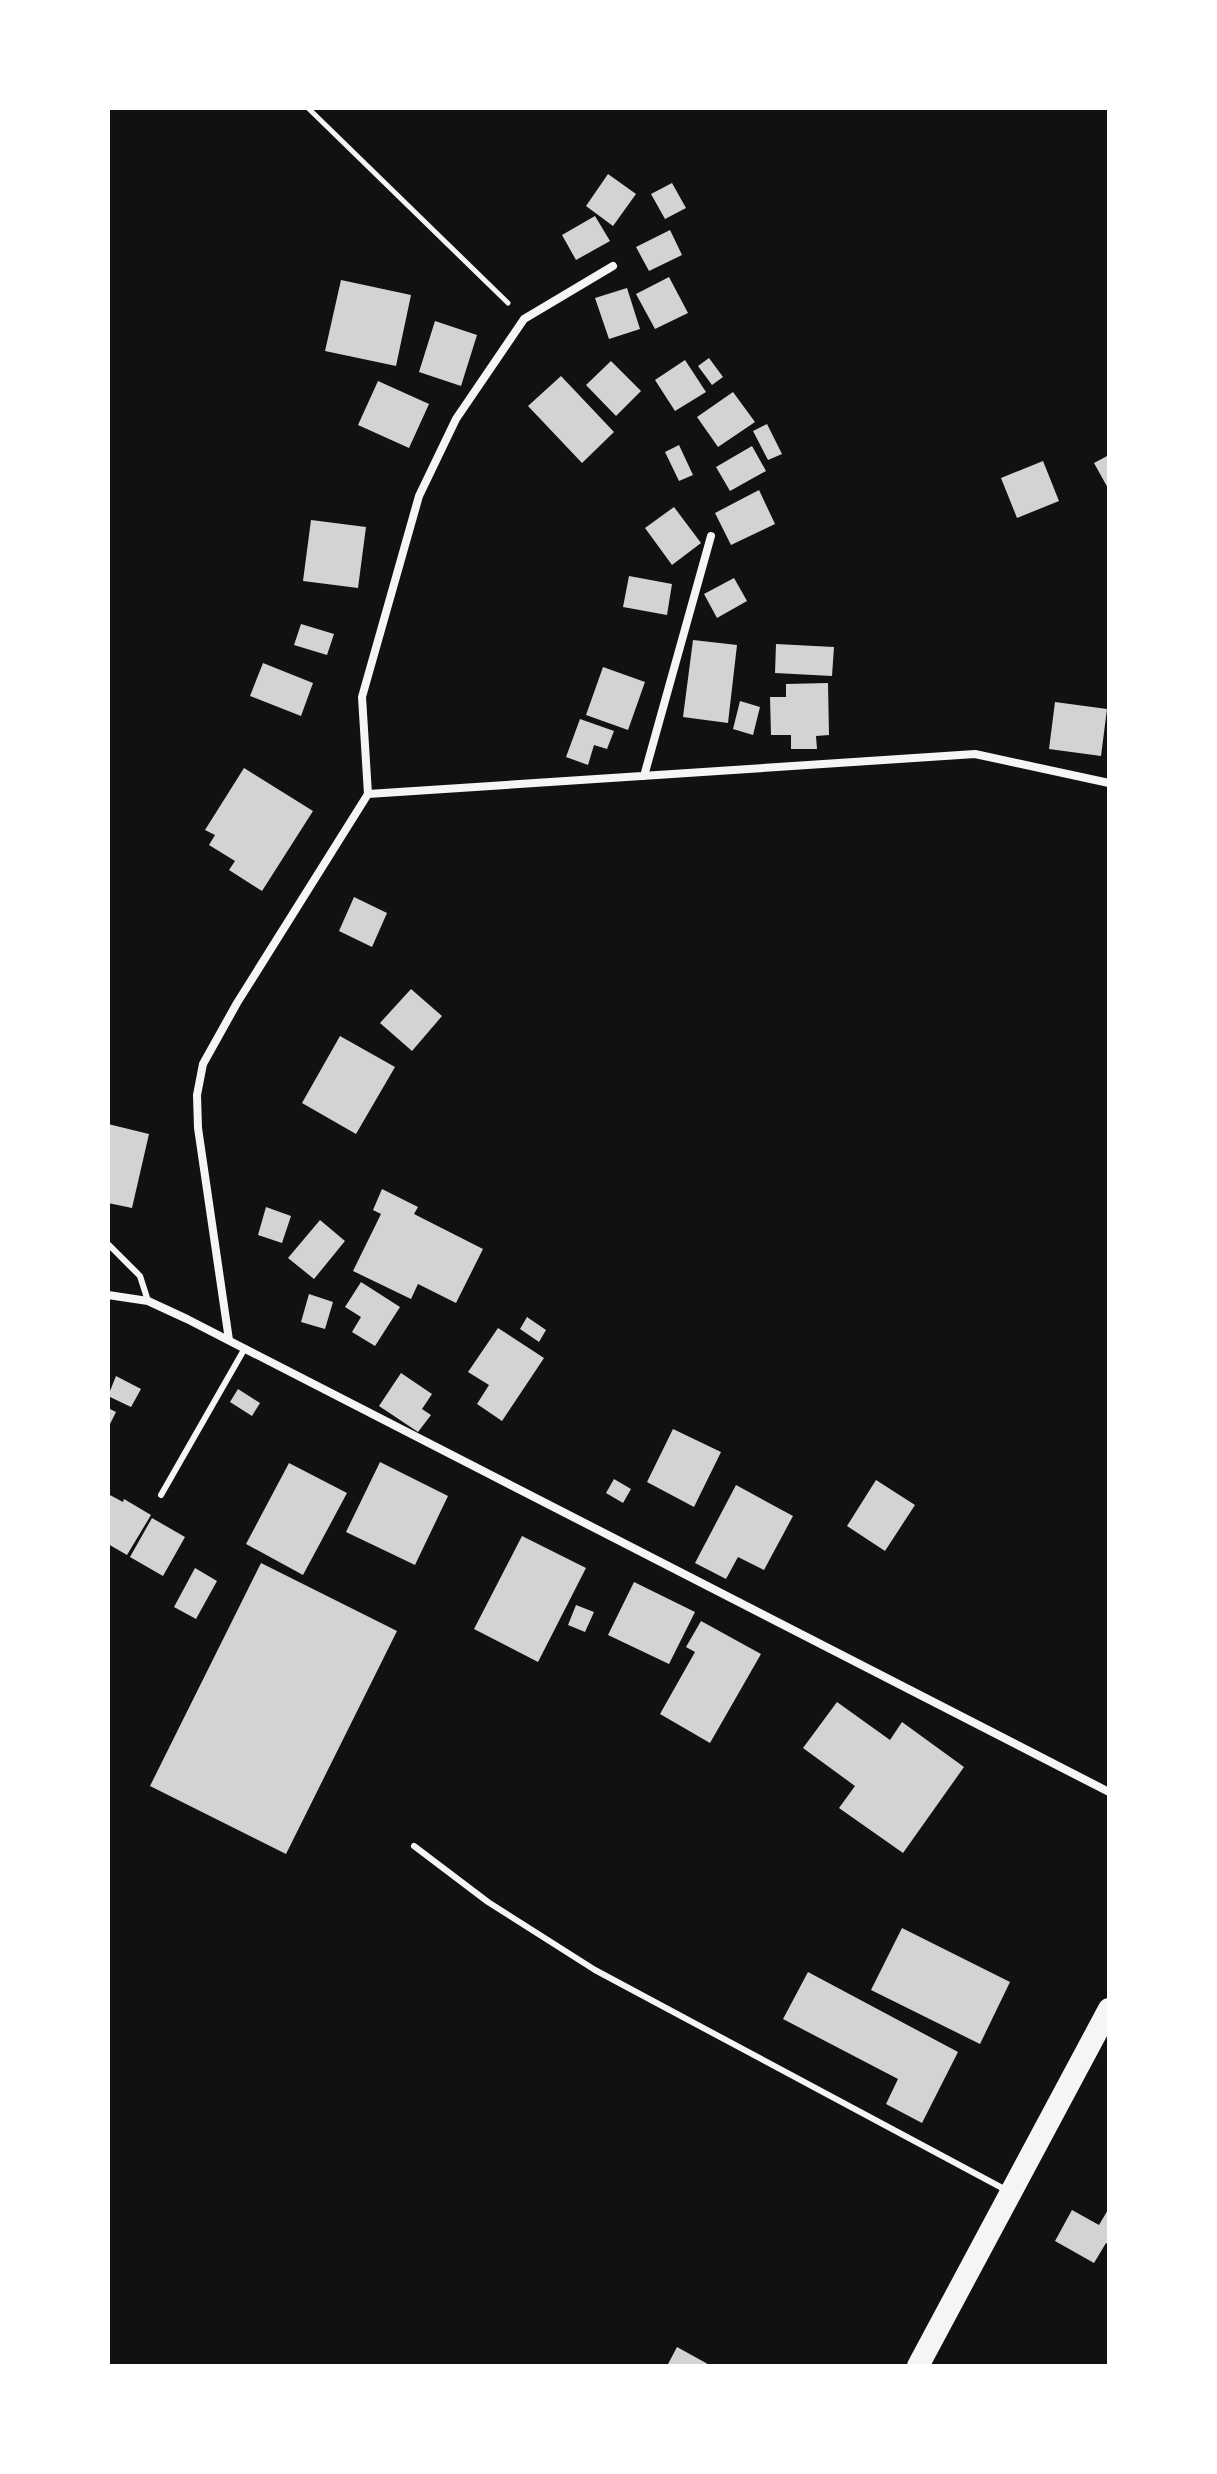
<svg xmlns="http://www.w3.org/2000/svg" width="1217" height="2474" viewBox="0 0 1217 2474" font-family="'DM Sans',sans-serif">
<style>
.building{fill:#d3d3d3}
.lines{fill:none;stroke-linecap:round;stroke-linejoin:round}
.path{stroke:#f5f5f5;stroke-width:5}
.service{stroke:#f5f5f5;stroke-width:6}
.minor{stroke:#f5f5f5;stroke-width:8}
.trunk{stroke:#f5f5f5;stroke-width:22}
</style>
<rect width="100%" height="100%" fill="#111"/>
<path class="building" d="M608,174L636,194L613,226L586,206Z
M672,183L686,208L665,219L651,194Z
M595,216L610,241L576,260L562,235Z
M670,230L682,255L649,271L636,247Z
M669,277L688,313L655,329L636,294Z
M341,280L411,295L396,366L325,351Z
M627,288L640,329L609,339L595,298Z
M435,321L477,335L461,386L419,372Z
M709,358L723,377L712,385L698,366Z
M685,360L706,392L675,411L655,380Z
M611,361L641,391L616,416L586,385Z
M561,376L614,432L582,463L528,406Z
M378,381L429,404L409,448L358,425Z
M733,392L755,422L718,447L697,417Z
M767,424L782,454L768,460L753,431Z
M679,445L693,475L679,481L665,452Z
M752,446L766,471L730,491L716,467Z
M1109,455V490L1094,463Z
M1043,461L1059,501L1017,518L1001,478Z
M759,490L775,524L731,545L715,513Z
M674,507L701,543L672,565L645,528Z
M311,520L366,527L358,588L303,581Z
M629,576L672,584L667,615L623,607Z
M734,578L747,601L717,618L704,594Z
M301,624L334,634L327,655L294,645Z
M693,640L737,645L728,723L683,717Z
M776,644L834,647L832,676L775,673Z
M263,663L313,683L301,716L250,696Z
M603,667L645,682L628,730L586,715Z
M828,683L829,735L816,736L817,749H791V735H771L770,697H786V684Z
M740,701L760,707L753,735L733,729Z
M1055,702L1107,709L1101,756L1049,749Z
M580,719L614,731L607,749L594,745L588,765L566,757Z
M244,768L313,811L262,891L229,870L235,861L209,845L215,835L205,830Z
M354,897L387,913L372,947L339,931Z
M411,989L442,1016L412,1051L380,1023Z
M340,1036L395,1067L356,1134L302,1103Z
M108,1124L149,1134L132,1208L108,1203Z
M382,1189L418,1207L414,1214L483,1249L456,1303L418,1284L411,1299L353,1271L381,1214L373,1210Z
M266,1207L291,1216L282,1243L258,1235Z
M320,1220L345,1241L314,1279L288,1258Z
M361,1282L400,1307L375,1346L352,1332L361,1317L345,1307Z
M309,1294L333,1302L325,1329L301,1322Z
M527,1317L546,1330L539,1342L520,1329Z
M498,1328L544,1358L502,1421L477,1404L489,1385L468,1372Z
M401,1373L432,1394L422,1409L431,1415L418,1432L379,1406Z
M116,1376L141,1389L131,1407L108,1396Z
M238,1389L260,1403L252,1416L230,1402Z
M108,1408L116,1412L108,1428Z
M673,1429L721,1452L694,1507L647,1482Z
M380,1462L448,1496L415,1565L346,1532Z
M289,1463L347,1493L303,1575L246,1544Z
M614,1479L631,1489L623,1503L606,1493Z
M876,1480L915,1505L885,1551L847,1526Z
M736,1485L793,1516L764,1570L738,1557L726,1579L695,1563Z
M108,1494L123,1502L124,1499L151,1515L127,1555L108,1544Z
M152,1518L185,1537L163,1576L130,1557Z
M522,1536L586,1568L538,1662L474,1629Z
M261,1563L397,1631L286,1854L150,1786Z
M195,1568L217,1581L196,1619L174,1607Z
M634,1582L695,1612L669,1664L608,1635Z
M576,1605L594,1612L585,1632L568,1625Z
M701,1621L761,1654L710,1743L660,1714L695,1652L686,1647Z
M837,1702L890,1740L902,1722L964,1767L903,1853L839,1808L855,1786L803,1748Z
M902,1928L1010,1982L980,2044L871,1990Z
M808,1972L958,2052L922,2123L886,2104L898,2079L783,2019Z
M1109,2208V2245L1106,2243L1094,2263L1055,2241L1072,2210L1099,2225Z
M677,2347L706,2363L710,2366H667Z"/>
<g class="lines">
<path class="path" d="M308,108L508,303"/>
<path class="service" d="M108,1244L140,1276L148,1301
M161,1495L245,1348
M414,1846L488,1902L595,1970L1006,2190"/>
<path class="minor" d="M644,776L711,536
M368,794L362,697L419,496L456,419L524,319L613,266
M108,1295L148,1301L187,1319L1109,1792
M229,1340L198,1128L197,1095L203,1064L237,1003L368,794L975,754L1109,783"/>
<path class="trunk" d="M918,2366L1109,2009"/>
</g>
<rect width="1217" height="2474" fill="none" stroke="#ffffff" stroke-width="220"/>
</svg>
